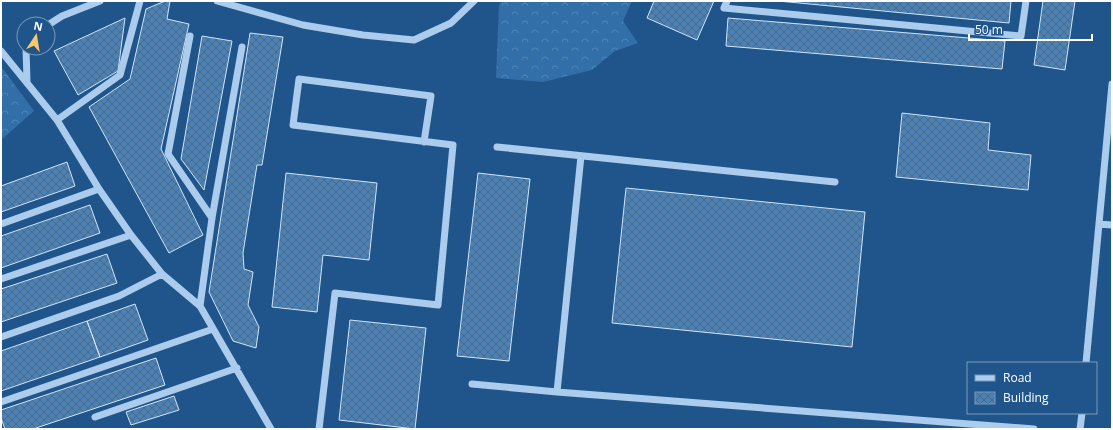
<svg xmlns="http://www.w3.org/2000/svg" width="1113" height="430" viewBox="0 0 1113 430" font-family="'Open Sans',sans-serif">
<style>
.forest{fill:url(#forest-crowns)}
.building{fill:url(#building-cross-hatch);stroke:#d0e5f9}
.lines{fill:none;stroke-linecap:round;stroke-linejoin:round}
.minor{stroke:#abccec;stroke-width:7}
</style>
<defs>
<pattern id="forest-crowns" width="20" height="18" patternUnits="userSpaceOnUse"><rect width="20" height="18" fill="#326fa8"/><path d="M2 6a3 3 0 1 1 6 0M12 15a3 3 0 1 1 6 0" fill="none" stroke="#5185b5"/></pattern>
<pattern id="building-cross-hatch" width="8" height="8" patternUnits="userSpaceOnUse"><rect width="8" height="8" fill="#4b81b4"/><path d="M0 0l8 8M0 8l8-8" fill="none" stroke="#4b6985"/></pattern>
</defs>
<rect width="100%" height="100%" fill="#1f558b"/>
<path class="forest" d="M502,1H632L623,21L638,43L615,51L592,70L543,82L496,78L499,5Z
M1,66L34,111L1,140Z"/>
<path class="building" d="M165,1H170L167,19L189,24L161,149L203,235L169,253L89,107L130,79L146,9Z
M654,1H714L697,40L647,18Z
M778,1H1011L1009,23Z
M1043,1H1075L1065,70L1034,65Z
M125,18L118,71L78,95L54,51Z
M728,18L1005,41L1002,69L726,46Z
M250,33L283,37L262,165H257L243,253L244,269L253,272L248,305L259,327L256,348L233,341L209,292Z
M202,36L232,41L204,190L181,159Z
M902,113L990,123L988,150L1031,155L1028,190L896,177Z
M67,162L75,186L1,212V186Z
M286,173L377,183L369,260L323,255L317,312L272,307Z
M478,173L530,179L509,361L457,356Z
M626,188L865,212L852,347L612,323Z
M90,205L100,233L1,268V236Z
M107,254L117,283L1,322V289Z
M135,304L148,340L100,357L87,321Z
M350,320L426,328L415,429L339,420Z
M87,321L100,357L1,391V351Z
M156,358L165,385L33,429H5L1,418V410Z
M174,396L179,410L131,425L126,412Z"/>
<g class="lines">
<path class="minor" d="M217,1L303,25L363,35L414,40L451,23L474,1
M727,1L724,8L1021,36L1026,1
M48,25L62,16L100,1
M190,36L168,154L212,218
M26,48L27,81
M1,51L57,120L99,189L131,235L162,274L200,306L271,429
M57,120L120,75L140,1
M497,147L835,182
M1,224L99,189
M1099,224L1112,225
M1,279L131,235
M200,306L212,218L242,47
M1,337L119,296L162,274
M1086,363L1112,84
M472,384L557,392L1034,429
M557,392L581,156
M1,402L213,329
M95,417L237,368
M319,429L335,293L438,305L453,145L293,125L299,79L431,96L424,142
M1080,429L1082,413"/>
</g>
<rect width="1113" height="430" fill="none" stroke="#ffffff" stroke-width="4"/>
<rect x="967" y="362" width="130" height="52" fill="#1f558b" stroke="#7999b9"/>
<rect x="975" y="375" width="20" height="6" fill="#abccec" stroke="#7999b9"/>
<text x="1003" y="382" font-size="12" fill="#ffffff">Road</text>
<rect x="975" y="392" width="20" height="12" fill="url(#building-cross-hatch)" stroke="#7999b9"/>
<text x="1003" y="402" font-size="12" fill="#ffffff">Building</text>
<g transform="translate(36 36) rotate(12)"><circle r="19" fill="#1f558b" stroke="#7999b9"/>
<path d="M0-3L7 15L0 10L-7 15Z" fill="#fac76b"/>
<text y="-6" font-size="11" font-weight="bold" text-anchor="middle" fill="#ffffff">N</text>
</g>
<path d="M969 34v6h123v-6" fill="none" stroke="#ffffff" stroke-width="2"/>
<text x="975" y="34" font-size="12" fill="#ffffff" stroke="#1f558b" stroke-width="3" paint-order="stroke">50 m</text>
</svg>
